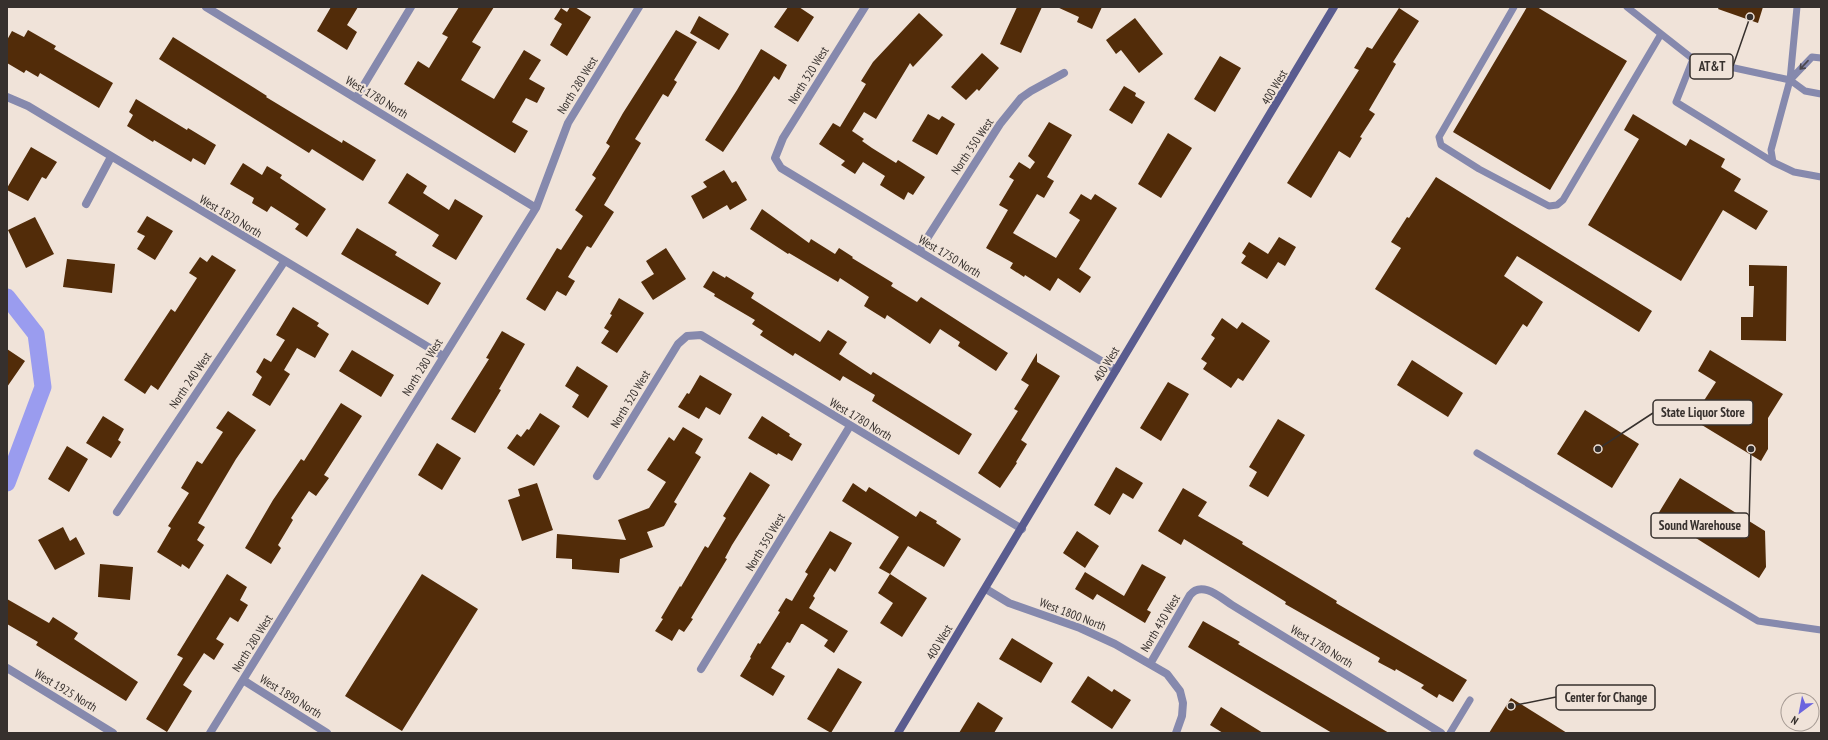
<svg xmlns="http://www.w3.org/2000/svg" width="1828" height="740" viewBox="0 0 1828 740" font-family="'PT Sans Narrow',sans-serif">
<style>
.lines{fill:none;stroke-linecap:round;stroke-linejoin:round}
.canal{stroke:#9a9cef;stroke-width:17}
.building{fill:#522c09}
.lane{stroke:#8689ad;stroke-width:7}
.street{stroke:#8689ad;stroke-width:8}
.secondary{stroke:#5a5c8f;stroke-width:8}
.oneway{stroke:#4a464d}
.labels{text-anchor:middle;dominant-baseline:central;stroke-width:4;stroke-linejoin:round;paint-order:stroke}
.street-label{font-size:12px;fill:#36302d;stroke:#f0e3d9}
.leader{fill:none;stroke:#36302d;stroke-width:1.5}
.callout-dot{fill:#36302d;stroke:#f0e3d9;stroke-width:1.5}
.callout{fill:#f0e3d9;stroke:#36302d;stroke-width:1.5}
.callout-label{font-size:13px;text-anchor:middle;font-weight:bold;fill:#36302d}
</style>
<rect width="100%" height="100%" fill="#f0e3d9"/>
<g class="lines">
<path class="canal" d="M7,297L36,334L43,387L7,483"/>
</g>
<path class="building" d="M331,7H358L347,25L357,32L347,50L317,31Z
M459,7H494L472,42L481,47L461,80L494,99L524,50L541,60L529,79L545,88L537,103L526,98L512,122L528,131L515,153L404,84L418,61L429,68L448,37L442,34Z
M570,7H575L591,17L567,56L550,45L562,24L554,19L561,8L567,12Z
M788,7H799L814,17L798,42L774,27Z
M1017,7H1042L1021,53L1000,44Z
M1057,7H1102L1092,29L1077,22L1079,17Z
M1527,7H1537L1627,61L1550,190L1453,132Z
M1719,7H1763L1758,23L1718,9Z
M1399,8L1419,21L1393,62L1396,64L1369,110L1375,114L1360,137L1362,138L1350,158L1339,151L1311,198L1287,183L1359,70L1354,68L1367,47L1372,49Z
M919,13L943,35L913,67L910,63L876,119L864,112L852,131L864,139L862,141L872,148L896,163L898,160L925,177L913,195L908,192L904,200L880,185L885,176L863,162L855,174L841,165L845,161L819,144L833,123L840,127L866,84L861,81L873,62Z
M699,16L729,34L719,50L690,33Z
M1135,18L1163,54L1139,73L1121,50L1116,54L1106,40Z
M28,30L56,46L54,49L113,83L99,108L40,73L38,77L26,70L24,73L7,63V40L12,31L24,37Z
M676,30L697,42L674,80L677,82L668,97L663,94L635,139L641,143L604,205L614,212L591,248L587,246L568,277L575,281L566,296L557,291L545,311L526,299L557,248L561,250L583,216L575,210L596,178L592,175L610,146L606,143L623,113Z
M173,37L267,96L266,97L342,143L343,140L376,160L363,181L312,149L309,153L159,59Z
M761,49L787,65L779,80L774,76L723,152L705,140L737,90Z
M982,53L999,68L979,91L977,89L966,100L951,87Z
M1220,56L1241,68L1215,112L1194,99Z
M1124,86L1136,93L1135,96L1145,102L1132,124L1109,110Z
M136,99L187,130L188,128L216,145L205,165L193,158L191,162L154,140L153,142L127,126L133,115L129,112Z
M928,114L939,120L942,116L955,124L937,155L912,141Z
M1633,114L1686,146L1690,139L1725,159L1721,167L1741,179L1734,191L1768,211L1756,230L1723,210L1681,281L1588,225L1639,139L1624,130Z
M1049,122L1072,135L1047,177L1054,181L1044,198L1037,194L1013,233L1056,258L1080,220L1069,213L1081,194L1091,200L1095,194L1117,208L1079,269L1091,277L1080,293L1058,278L1050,291L1025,275L1024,277L1010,268L1013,263L986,248L1008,210L999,205L1014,180L1009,177L1019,162L1030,169L1035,162L1028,156Z
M1168,133L1192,148L1161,198L1138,184Z
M31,147L57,162L46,179L42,177L28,201L7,190V188Z
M243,163L262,175L267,166L282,175L280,178L326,209L307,237L295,229L299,224L271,206L267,212L252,203L254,198L230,184Z
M724,170L732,183L736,181L747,200L730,210L727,205L703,219L691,196L707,187L703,182Z
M407,173L427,186L423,193L449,210L455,199L483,216L456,260L432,246L439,235L388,203Z
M1436,177L1652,311L1639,332L1517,256L1504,276L1543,302L1527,327L1523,324L1496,365L1375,289L1401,248L1391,242L1407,217L1409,218Z
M762,209L809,243L811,239L835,254L839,248L853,257L852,258L893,283L891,286L917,302L921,297L1008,353L996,371L958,346L960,342L940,329L930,344L887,315L885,319L864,306L869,297L840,278L838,282L789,253L788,254L750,229Z
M147,216L173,231L155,260L137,249L145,236L137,232Z
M35,217L54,254L26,268L8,230Z
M357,228L397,252L395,255L441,283L428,305L341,254Z
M1279,237L1296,247L1285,266L1278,262L1267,279L1241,263L1246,256L1242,253L1249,242L1268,254Z
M666,248L686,279L653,300L641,282L654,274L646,261Z
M212,255L236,270L158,390L151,385L145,394L124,380L171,309L175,312L197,278L189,273L200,257L207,262Z
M67,259L115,264L112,293L63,287Z
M1749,265L1787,266L1786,341L1741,340V317H1753L1754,286H1749Z
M713,271L725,278L726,276L754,293L751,298L820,342L828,330L847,342L839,354L871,375L873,372L972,434L959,455L872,401L875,395L843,376L840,381L795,353L793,356L760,335L763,331L752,324L755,320L714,296L715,294L703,287Z
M619,298L644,313L617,353L601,343L609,331L604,328L612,315L610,314Z
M293,307L319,323L317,326L329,334L315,358L297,348L284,370L290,374L270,406L252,395L262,377L256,372L264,358L271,362L285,340L276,335Z
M1222,318L1237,329L1242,322L1270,341L1243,381L1238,378L1231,388L1203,369L1207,363L1201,359L1215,338L1211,335Z
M502,331L525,344L499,389L501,390L475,433L451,419L489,359L486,358Z
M7,349L25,361L7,387Z
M352,350L394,375L381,397L339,371Z
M1710,350L1783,394L1768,418V449L1761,461L1692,419L1716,382L1698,371Z
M1037,353V362L1060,376L1021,440L1027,444L1016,462L1017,463L1000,488L978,473L1018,411L1014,409L1029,385L1021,380Z
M1412,360L1463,393L1448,417L1397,385Z
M577,366L608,386L588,418L572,407L579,395L565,386Z
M700,375L732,394L720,415L706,407L699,419L678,407L687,393L689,394Z
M1168,382L1189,394L1161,441L1140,428Z
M341,403L362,416L324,475L329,478L316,496L309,491L291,518L293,520L278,545L281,548L271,564L245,548L273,500L301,459L304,461Z
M1585,410L1639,444L1612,488L1557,454Z
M228,411L256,430L236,459L198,523L205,527L197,540L204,545L189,569L182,564L181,567L157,552L171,528L168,526L189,493L181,488L197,461L202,464L223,432L216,428Z
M540,413L560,426L534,466L507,448L517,434L521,437L527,429L529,430Z
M103,416L124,429L118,440L121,442L111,458L86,443Z
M762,416L790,434L789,436L802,444L792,461L778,453L777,455L748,438Z
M1278,419L1305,435L1268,497L1249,486L1257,472L1249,467Z
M683,427L703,439L695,453L701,457L674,502L677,504L664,526L647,532L653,547L620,559L619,573L572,569V559L556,558L557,534L626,540L618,520L649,508L666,482L647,470L669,437L674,441Z
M437,443L461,458L442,490L418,475Z
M67,446L88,459L69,492L48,479Z
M1116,467L1143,483L1133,499L1123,493L1110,515L1094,505Z
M750,472L770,485L732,545L725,558L727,559L691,618L693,619L684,632L679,629L672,641L655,631L663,619L661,618L680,586L681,587L705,546L708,548L726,518L723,516Z
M1680,478L1765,531L1766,567L1759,578L1658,514Z
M537,483L553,530L522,541L508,500L520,496L518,489Z
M853,483L866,492L869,487L916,517L920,511L937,521L936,523L961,539L944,567L908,546L890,574L927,598L902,637L880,623L893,603L878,593L890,574L879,568L899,537L842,501Z
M1183,488L1207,502L1198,516L1243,542L1242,544L1337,601L1336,603L1467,680L1453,702L1439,694L1437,698L1421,688L1424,685L1396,669L1395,671L1378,662L1380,658L1285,604L1286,602L1184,539L1181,545L1158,531Z
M63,527L70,541L76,537L85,554L55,570L38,540Z
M830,531L852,543L835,572L830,568L813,596L815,598L809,608L848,631L834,653L824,646L828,640L803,624H801L790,643L787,642L771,668L785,676L773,696L740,676L751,658L750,657L758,643L760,644L780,612L778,611L786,598L792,601L808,574L805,572Z
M1077,531L1099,546L1085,568L1063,553Z
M100,564L133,567L130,600L98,597Z
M1142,564L1166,577L1147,610L1151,612L1145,623L1097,594L1093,600L1075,589L1085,572L1124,596Z
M227,574L247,587L240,600L248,605L238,622L230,617L216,639L224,644L214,660L204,653L183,685L192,691L167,732L146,719L183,658L177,655Z
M422,574L478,609L402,731L345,696Z
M7,599L49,623L53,617L78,633L74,639L138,682L126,701L36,645L38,642L7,624Z
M1203,621L1240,642L1238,644L1389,733H1332L1188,647Z
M1012,638L1053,663L1041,683L999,659Z
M838,668L862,682L831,733L807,719Z
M1088,676L1112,692L1114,689L1131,700L1112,729L1071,702Z
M1511,698L1548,721L1567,733H1489Z
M978,702L1003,718L994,733H959Z
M1221,707L1263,733H1223L1210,725Z"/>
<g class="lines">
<path class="lane" d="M1514,7L1439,137L1441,145L1479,169L1549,206L1557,205L1563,200L1661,34
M1627,7L1693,59L1790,80L1805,91L1821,94
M1797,7L1790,80L1771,150L1773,162L1794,172L1821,177
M1693,59L1676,102L1773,162
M1790,80L1812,57L1821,58
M1477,453L1758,621L1821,630
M1450,733L1470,700"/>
<path class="street" d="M206,7L536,208
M865,7L783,138L775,158L781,168L1116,370
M7,97L28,106L443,356
M356,98L411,7
M86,204L111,157
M919,251L1000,124L1021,98L1031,91L1064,73
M597,476L678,344L687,336L701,335L1022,529
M117,512L284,262
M986,589L1009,603L1080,628L1115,644L1167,674L1180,691L1183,703L1182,716L1176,733
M1150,664L1190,595C1202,580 1221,598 1232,605L1441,733
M7,668L113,733
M701,669L850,426
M243,680L327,733
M210,733L536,208L568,123L639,7"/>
<path class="secondary" d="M898,733L1334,7"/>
</g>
<defs><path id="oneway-shaft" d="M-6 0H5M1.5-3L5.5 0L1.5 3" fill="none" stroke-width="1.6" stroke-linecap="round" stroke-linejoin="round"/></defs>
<use class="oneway" href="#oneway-shaft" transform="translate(1804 65) rotate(133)"/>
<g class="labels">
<g class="street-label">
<text transform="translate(808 75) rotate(-58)">North 320 West</text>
<text transform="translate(577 85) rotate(-58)">North 280 West</text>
<text transform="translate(1274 87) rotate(-59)">400 West</text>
<text transform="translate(377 97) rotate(31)">West 1780 North</text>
<text transform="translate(972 146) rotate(-56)">North 350 West</text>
<text transform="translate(231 216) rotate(31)">West 1820 North</text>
<text transform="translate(950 256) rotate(31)">West 1750 North</text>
<text transform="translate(1106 364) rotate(-59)">400 West</text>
<text transform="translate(422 367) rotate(-58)">North 280 West</text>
<text transform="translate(190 380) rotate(-56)">North 240 West</text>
<text transform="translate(630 399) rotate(-59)">North 320 West</text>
<text transform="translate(861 419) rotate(31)">West 1780 North</text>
<text transform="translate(765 542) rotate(-59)">North 350 West</text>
<text transform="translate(1073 614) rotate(21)">West 1800 North</text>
<text transform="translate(1160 623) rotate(-59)">North 430 West</text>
<text transform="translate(939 642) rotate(-59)">400 West</text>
<text transform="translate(252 643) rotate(-58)">North 280 West</text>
<text transform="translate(1322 646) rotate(31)">West 1780 North</text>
<text transform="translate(66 690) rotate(31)">West 1925 North</text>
<text transform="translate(291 696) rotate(32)">West 1890 North</text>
</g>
</g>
<path class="leader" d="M1750 17L1733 66M1598 449L1653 413M1751 449L1749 526M1511 706L1556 697"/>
<g class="callout-dot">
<circle cx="1750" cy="17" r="4"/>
<circle cx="1598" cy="449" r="4"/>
<circle cx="1751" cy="449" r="4"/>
<circle cx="1511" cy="706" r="4"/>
</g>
<g class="callout">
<rect x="1690" y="54" width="43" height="25" rx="4"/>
<rect x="1653" y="400" width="100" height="25" rx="4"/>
<rect x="1651" y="513" width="98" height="25" rx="4"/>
<rect x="1556" y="685" width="99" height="25" rx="4"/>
</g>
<g class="callout-label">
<text x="1712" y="71">AT&amp;T</text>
<text x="1703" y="417">State Liquor Store</text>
<text x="1700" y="530">Sound Warehouse</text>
<text x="1606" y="702">Center for Change</text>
</g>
<rect width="1828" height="740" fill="none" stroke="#36302d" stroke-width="16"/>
<g transform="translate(1800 712) rotate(212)"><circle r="19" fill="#f0e3d9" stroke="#a69b94"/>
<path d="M0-3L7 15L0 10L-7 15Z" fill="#6b64de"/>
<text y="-6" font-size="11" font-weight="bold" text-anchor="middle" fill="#36302d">N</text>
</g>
</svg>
